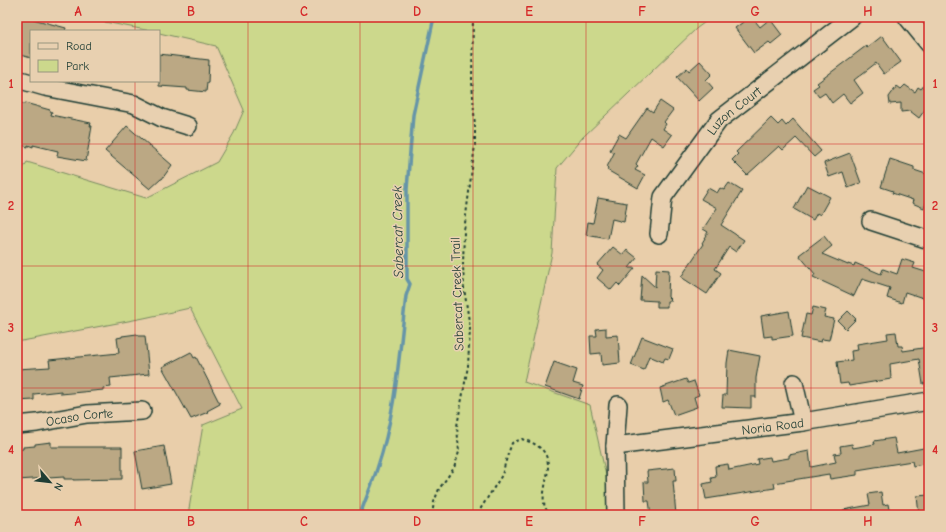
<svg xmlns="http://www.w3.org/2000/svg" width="946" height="532" viewBox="0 0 946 532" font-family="'Comic Neue',sans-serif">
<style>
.green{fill:#ccd88c;stroke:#768a60}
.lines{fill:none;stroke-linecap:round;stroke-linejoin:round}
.stream{stroke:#6695a8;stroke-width:3.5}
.building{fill:#bba884;stroke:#1f3d34}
.minor-casing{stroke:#1f3d34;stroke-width:20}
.path{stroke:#1f3d34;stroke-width:2;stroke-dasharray:3 3;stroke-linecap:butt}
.minor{stroke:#e8d0b0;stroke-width:17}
.grid{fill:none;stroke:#d62828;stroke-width:1;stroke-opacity:0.55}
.labels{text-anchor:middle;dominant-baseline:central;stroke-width:3;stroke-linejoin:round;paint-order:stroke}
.street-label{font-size:13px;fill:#1f3d34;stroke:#e8d0b0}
.water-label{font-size:14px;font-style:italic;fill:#25443e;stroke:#e8d0b0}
.neatline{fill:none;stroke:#d62828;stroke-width:1.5}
.grid-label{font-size:13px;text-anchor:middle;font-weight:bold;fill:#d62828}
</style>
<rect width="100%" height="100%" fill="#e9ceaa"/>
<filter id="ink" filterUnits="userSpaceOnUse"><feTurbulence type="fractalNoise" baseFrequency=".025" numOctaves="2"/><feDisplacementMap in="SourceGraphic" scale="8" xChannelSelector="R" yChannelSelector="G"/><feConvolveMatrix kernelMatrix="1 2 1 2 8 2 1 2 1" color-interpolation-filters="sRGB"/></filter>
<g filter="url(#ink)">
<path class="green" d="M79,17H712L697,28L583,137L557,168L552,253L524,382L590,405L615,515H188L203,425L242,409L190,308L144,318L17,342V178L27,162L146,198L217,162L234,133L244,110L216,46L159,33V31H151Z"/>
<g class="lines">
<path class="stream" d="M360,515C365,500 372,485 377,469C396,414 399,354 406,296L410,284L407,279V189L413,115L434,17"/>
</g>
<path class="building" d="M17,17H34L33,19L66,28L65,31H31V58L17,54Z
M750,17H752L760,27L770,19L782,35L771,44L769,42L754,53L735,28Z
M882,36L901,62L884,74L876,63L854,80L863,93L850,103L843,94L832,103L825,93L819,97L813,89L819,85L817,83L866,46L867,48Z
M159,54L209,60L208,83H207L206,92L187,90V88L159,86Z
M700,61L712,74L706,80L713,88L699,101L677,77L687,68L689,71Z
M929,79V104L919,118L910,111L901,112V103L890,104L889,97L897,86L901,89L905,85L915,92L918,87L921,89Z
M660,101L673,110L664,122L666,124L663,129L672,135L664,146L651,137L636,164L638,166L635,170L645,175L638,188L607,170L608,168L607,167L614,153L610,150L619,134L626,138L647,108L653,112Z
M17,102L25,104V103L50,110V111L52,112L51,115L91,123L90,126H92L86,161L57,156L58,151L33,145V147L28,145V147L17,144Z
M771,118L778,125L782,121L786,126L793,119L821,151L814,157L796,138L783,150L779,146L747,175L732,160L738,154L736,152Z
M127,126L172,165L162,179H161L150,189L105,151Z
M850,153L861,183L848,188L843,172L829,177L824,163Z
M890,159L914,167V170L929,175V201H927L924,208L912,203L913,200L892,193L893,191L881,187Z
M729,183L742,191L721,225L744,240L736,252L729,247L715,269L721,273L707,294L681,277L703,244L702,243L705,238H704L708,232L703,229L717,208L701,199L708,188L717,193L720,188L724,190Z
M807,185L830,197L820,215L817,213L813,220L794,209Z
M598,198L627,203L624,222L612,219L608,239L586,235L588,222L593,223Z
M824,236L832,246L822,254L848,265V264L854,266L855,263L881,274L883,269L897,274L902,259L915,263L913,268L929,273V300L905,292L902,303L887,298L890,288L862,279L854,296L813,277L815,274L799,255Z
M613,247L623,255L627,250L637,258L629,268H635L620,286L617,283L611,290L597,278L603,270L597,265Z
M656,269L669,270L668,297L672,301H667V307H657V301L640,300L642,275L655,287Z
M813,307L826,310L824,317L834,319L829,340L822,339L821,342L801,338L806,314L811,315Z
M789,311L793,336L772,339V336L764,337L761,316Z
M848,311L856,319L846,329L838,321Z
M606,328V336L618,335L620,363L602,365L601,353L591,354L590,336H597L596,329Z
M896,332L898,346H902L903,351L929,347V383L923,384L919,359L890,364L891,379L849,386L848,383L840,384L837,362L852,360L851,351L858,350L857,344L888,339L887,333Z
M137,334L138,336H145L149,374L110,378L111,387L103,388V390L61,394V391L34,394V400L17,401V369L50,367L49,360L119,353L117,338L122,337V336Z
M642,337L673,349L669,359L665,358L663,362L649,356L644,370L631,365Z
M729,350L760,356L756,378V397H751V408L722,407L723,395H726L727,363Z
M191,352L194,358L196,357L220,404L207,411L208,412L191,419L162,367Z
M554,362L577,370L573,383L583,386L579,399L545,387Z
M686,379L688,383L694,381L699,395L694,397L697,407L674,415L668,400L663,402L660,388Z
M894,438L897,453L929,447V463L913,466L912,461L857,470V475L830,479L829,474L774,483L775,488L706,499L703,484L712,482L711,478L716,477L715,466L728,464L729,470L758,464L757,459L770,457L771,461L789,458V455L809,451L811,467L836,462L834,454L841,453L840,446L852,444L853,448L875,444L874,441Z
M51,442V447H122V479L73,480V479H64V477L17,480V450L23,449V447L35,446V444Z
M164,446L171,484L142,489L135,451Z
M675,468L676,481H673L676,515H651L649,501H645L644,482H648L647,471Z
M881,492L883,505L888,504L890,515H844L843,510L870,505L868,494Z
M929,495V515H919L917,496Z"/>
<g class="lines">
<defs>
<g id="minor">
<path d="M907,17L929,44"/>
<path d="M17,79L45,87L134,104L162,118L188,126"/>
<path d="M871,221L929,240"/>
<path id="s1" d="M659,234L663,197L719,120L852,17"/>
<path d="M794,383L803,422"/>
<path id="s2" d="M17,425L37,423L87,414L142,411"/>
<path id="s3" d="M615,446L803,422L929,401"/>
<path d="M616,515L615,446L618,405"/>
</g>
</defs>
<use href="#minor" class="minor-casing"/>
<path class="path" d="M432,515L434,502L439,489L454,468L459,452L457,426L468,366L470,328L464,288L463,265L464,231L475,145V127L472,81L473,17
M480,515L481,508L502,475L507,457L512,443L522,439C526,441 532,442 536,445C561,460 538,488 545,507C546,510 549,513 551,515"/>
<use href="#minor" class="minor"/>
</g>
</g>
<path class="grid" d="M135,17V31M248,17V515M360,17V515M473,17V515M586,17V515M698,17V515M811,17V515M135,81V515M17,144H929M17,266H929M17,388H929"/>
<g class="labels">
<g class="street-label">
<text stroke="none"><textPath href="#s1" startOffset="150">Luzon Court</textPath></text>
<text transform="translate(457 294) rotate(-92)">Sabercat Creek Trail</text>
<text stroke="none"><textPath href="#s2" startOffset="63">Ocaso Corte</textPath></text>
<text stroke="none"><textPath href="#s3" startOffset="159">Noria Road</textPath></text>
</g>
<g class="water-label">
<text transform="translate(398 232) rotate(-91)">Sabercat Creek</text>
</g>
</g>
<rect width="946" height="532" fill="none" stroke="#e8d0b0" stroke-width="44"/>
<rect x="30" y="30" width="130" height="52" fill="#e8d0b0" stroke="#98957e"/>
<rect x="38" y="43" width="20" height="6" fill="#e8d0b0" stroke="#98957e"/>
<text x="66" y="50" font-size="12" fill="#1f3d34">Road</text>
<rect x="38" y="60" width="20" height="12" fill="#ccd88c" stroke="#98957e"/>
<text x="66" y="70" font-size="12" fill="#1f3d34">Park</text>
<g transform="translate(50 482) rotate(118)" stroke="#e8d0b0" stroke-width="3" paint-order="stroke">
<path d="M0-3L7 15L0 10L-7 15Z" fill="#1f3d34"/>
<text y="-6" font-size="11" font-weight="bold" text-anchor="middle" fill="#1f3d34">N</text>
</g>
<rect x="22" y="22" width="902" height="488" class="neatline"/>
<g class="grid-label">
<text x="78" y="16">A</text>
<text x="191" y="16">B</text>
<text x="304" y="16">C</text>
<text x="417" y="16">D</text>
<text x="529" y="16">E</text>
<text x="642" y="16">F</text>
<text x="755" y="16">G</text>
<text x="868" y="16">H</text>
<text x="11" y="88">1</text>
<text x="935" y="88">1</text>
<text x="11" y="210">2</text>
<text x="935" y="210">2</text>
<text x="11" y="332">3</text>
<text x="935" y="332">3</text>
<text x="11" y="454">4</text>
<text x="935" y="454">4</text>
<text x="78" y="526">A</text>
<text x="191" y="526">B</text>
<text x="304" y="526">C</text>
<text x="417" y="526">D</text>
<text x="529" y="526">E</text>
<text x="642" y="526">F</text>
<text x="755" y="526">G</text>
<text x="868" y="526">H</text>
</g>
</svg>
